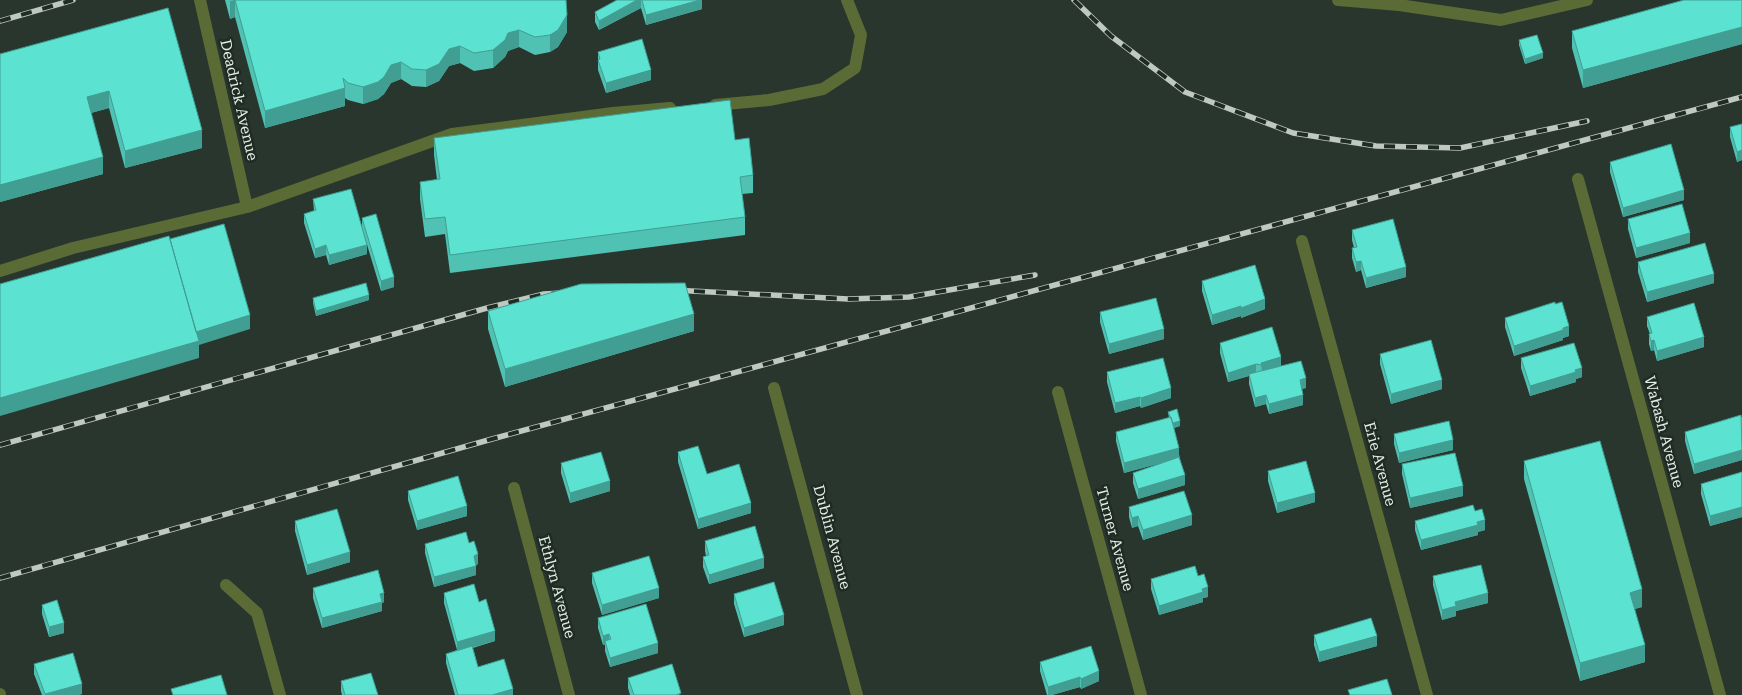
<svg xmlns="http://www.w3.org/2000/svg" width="1742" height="695" viewBox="0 0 1742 695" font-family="'Roboto Serif',serif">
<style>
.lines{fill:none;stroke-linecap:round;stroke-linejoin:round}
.minor{stroke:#5b6b35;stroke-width:12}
.rail-casing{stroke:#bfc8c1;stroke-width:5.5}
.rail{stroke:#1f2c23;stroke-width:4;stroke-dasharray:11;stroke-linecap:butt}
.wall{fill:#4fc2b3}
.shaded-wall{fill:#409e92}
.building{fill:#5ce2d0;stroke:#409e92}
.labels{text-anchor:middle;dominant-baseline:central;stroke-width:5;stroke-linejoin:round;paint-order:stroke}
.street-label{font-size:15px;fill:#e6eee8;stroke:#1f2c23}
</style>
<rect width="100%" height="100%" fill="#29362d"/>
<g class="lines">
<path class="minor" d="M200,0L247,207
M1338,0L1399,5L1501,20L1587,0
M715,105L769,100L823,89L855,68L861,35L847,0
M1578,179L1720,695
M1302,241L1427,695
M0,271L73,248L247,207L452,134L613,113L670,108
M774,388L857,695
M1058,392L1141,695
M514,488L569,695
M226,585L257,613L280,695
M0,694V695"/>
<defs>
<path id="rail" d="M1074,0L1111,36L1185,92L1293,133L1376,146L1460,148L1587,121
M0,21L73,0
M672,290L848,299L909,297L1035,275
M0,445L487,308L544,294L562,293
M0,578L492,439L1742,97"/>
</defs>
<use href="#rail" class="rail-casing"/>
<use href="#rail" class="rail"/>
</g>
<path class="wall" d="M225,0H566L567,32L558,47L550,52L535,55L519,47L508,51L505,57L493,68L474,71L460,63L449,66L439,81L426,87L412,86L401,79L391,83L384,94L378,99L363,104L348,100L345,98V106L265,128L235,17L230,19Z
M617,0H702V9L646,25L641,8L599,30L595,22V12Z
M1742,0V44L1583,88L1572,48V31Z
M168,8L202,148L125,168L109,108L91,113L103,174L0,202Z
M1519,40L1543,58L1525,64L1519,45Z
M598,52L651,80L606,93L598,70Z
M1742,124V160L1737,162L1730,137V127Z
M434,138L735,140L753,175V193L742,194L745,217V235L450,273L445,234L425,237L420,199V182L437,180L434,155Z
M1610,162L1684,200L1623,217L1610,172Z
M313,199L367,254L329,265L326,255L315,258L304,223V214L314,211Z
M362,218L394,287L381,291L362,228Z
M1628,219L1690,243L1636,258L1628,229Z
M1352,230L1406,277L1366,288L1361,270L1356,272L1352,258V248H1354L1352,240Z
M1638,262L1714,283L1647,302L1638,272Z
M1202,281L1265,309L1241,318V316L1212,325L1202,291Z
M313,298L369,300L316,316L313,303Z
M1555,304L1569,336L1563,338V340L1514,356L1505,327V318Z
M488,311L694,331L505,387L488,329Z
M1100,312L1164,339L1109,354L1100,322Z
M1647,317L1704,347L1657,361L1654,350L1651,351L1649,344V334H1650L1647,326Z
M1220,343L1281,366L1306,388L1302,389L1303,405L1269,414L1266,404L1255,407L1249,384V376L1228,382L1220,353Z
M1380,354L1442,389L1391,404L1380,364Z
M1521,358L1582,377L1576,379V382L1530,396L1521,368Z
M1107,372L1171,398L1141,408L1140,406L1115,413L1107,382Z
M1168,412L1180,426L1174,428L1185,485L1138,499L1133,483V473L1169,461L1124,473L1116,441V432L1169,418Z
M1742,417V460L1694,474L1685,441V432Z
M1394,434L1453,450L1399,463L1394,444Z
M678,452L707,474L751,513L698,529L678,462Z
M1524,461L1642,607L1635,609L1645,662L1580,681L1524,479Z
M561,463L610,491L570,503L561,473Z
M1402,464L1463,496L1410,508L1402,474Z
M1268,471L1315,502L1277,513L1268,481Z
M1742,472V517L1710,526L1701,494V484Z
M408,491L467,516L417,530L408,500Z
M1129,507L1192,525L1143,540L1138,526L1132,528L1129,517Z
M1475,511L1485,530L1478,532V535L1421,550L1415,530V521Z
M295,521L350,562L307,575L295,531Z
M705,541L764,568L709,584L703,567V557L706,556L705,551Z
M425,544L478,564L476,565V575L434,587L425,553Z
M592,573L659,598L602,615L592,583Z
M1198,576L1208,597L1203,598V602L1159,615L1151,589V579Z
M1433,576L1488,603L1456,611V616L1442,620L1433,585Z
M313,588L384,602L382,603V611L322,628L313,598Z
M444,593L479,602L495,641L473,648L478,667L513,695H455L446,663V654L457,650L444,603Z
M734,594L784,625L744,637L734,604Z
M42,605L64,633L49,637L42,614Z
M598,618L658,653L610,667L605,651V645H603L598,628Z
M1314,635L1377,646L1319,662L1314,645Z
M1040,662L1099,681L1081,689L1080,687L1052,695H1047L1040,671Z
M34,664L82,694L78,695H42L34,674Z
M628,678L681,695H630L628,688Z
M341,681L378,695H342L341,691Z"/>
<path class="shaded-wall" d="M235,0V17L230,19V1Z
M637,0H641V8L599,30V21Z
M700,0H702V9L646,25V15Z
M567,15V32L558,47L550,52V35Z
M1742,27V44L1583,88V70Z
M519,30V47L508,51L505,57L493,68V50L508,33Z
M460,46V63L449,66L439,81L426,87V70L449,49Z
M1543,53V58L1525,64V59Z
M401,62V79L391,83L384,94L378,99L363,104V87L391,65Z
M651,70V80L606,93V83Z
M345,88V106L265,128V111Z
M109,91V108L87,114V97Z
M202,130V148L125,168V151Z
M1742,150V160L1737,162V152Z
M103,157V174L0,202V185Z
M1684,190V200L1623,217V208Z
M1690,233V243L1636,258V248Z
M326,245V255L315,258V249Z
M367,245V254L329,265V255Z
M1361,261V270L1356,272V262Z
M1406,267V277L1366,288V278Z
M1714,274V283L1647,302V292Z
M394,277V287L381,291V281Z
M369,295V300L316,316V311Z
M1265,299V309L1241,318V308Z
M1241,306V316L1212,325V315Z
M694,314V331L505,387V369Z
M250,315V329L199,345V358L0,416V398L195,332Z
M1569,326V336L1563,338V340L1514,356V346Z
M1164,329V339L1109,354V344Z
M1704,337V347L1657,361V351Z
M1654,340V350L1651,351V341Z
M1281,357V366L1262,372L1261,363Z
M1256,364V374L1228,382V373Z
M1582,368V377L1576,379V382L1530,396V386Z
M1306,378V388L1300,389V380Z
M1442,380V389L1391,404V394Z
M1171,388V398L1141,408V398Z
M1266,395V404L1255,407V398Z
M1303,395V405L1269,414V404Z
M1140,397V406L1115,413V403Z
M1180,421V426L1172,428V423Z
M1453,440V450L1399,463V453Z
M1179,448V458L1124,473V463Z
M1742,450V460L1694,474V464Z
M1185,475V485L1138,499V489Z
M610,481V491L570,503V493Z
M1463,486V496L1410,508V498Z
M1315,493V502L1277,513V503Z
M751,503V513L698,529V519Z
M467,506V516L417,530V521Z
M1742,507V517L1710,526V516Z
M1192,515V525L1143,540V530Z
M1138,516V526L1132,528V518Z
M1485,520V530L1478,532V535L1421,550V540Z
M350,552V562L307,575V565Z
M478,554V564L474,565V556Z
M764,558V568L709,584V575Z
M476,566V575L434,587V577Z
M1208,587V597L1203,598V602L1159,615V606Z
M659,588V598L602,615V605Z
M1642,589V607L1630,610V593Z
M384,593V602L382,603V611L322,628V618Z
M1488,593V603L1456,611V616L1442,620V610L1455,602Z
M784,615V625L744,637V628Z
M64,623V633L49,637V627Z
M495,631V641L457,652V642Z
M609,634V644L605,641V645H603V636Z
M1377,636V646L1319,662V652Z
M658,643V653L610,667V658Z
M1645,645V662L1580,681V663Z
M1099,671V681L1081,689V679Z
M1080,677V687L1052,695H1048V687Z
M82,684V694L78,695H45V694Z
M513,689V695H492Z"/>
<path class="building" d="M235,0H566L567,15L558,30L550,35L535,37L519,30L508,33L505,40L493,50L474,53L460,46L449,49L439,64L426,70L412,69L401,62L391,65L384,77L378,82L363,87L348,83L343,78L345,88L265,111Z
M617,0H637L599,21L595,12Z
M642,0H700L646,15Z
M1684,0H1742V27L1583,70L1572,31Z
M168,8L202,130L125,151L109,91L87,97L103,157L0,185V54Z
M1537,35L1543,53L1525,59L1519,40Z
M642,39L651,70L606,83L598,60L600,59L598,52Z
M730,100L735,140L749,138L753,175L740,177L745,217L450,255L445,217L425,219L420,182L440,179L434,138Z
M1742,124V150L1737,152L1730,127Z
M1671,144L1684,190L1623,208L1610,162Z
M351,189L367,245L329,255L326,245L315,249L304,214L316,210L313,199Z
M1682,204L1690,233L1636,248L1628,219Z
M376,214L394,277L381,281L362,218Z
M1393,219L1406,267L1366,278L1361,261L1356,262L1352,248L1357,247L1352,230Z
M224,224L250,315L196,332L170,239Z
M169,236L199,341L0,398V284Z
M1705,243L1714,274L1647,292L1638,262Z
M1255,265L1265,299L1241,308V306L1212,315L1202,281Z
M366,283L369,295L316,311L313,298Z
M685,283L694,314L505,369L488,311L581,284Z
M1156,298L1164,329L1109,344L1100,312Z
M1555,302V304L1562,302L1569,326L1563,328V330L1514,346L1505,318Z
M1694,303L1704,337L1657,351L1654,340L1651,341L1649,334L1652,333L1647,317Z
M1272,327L1281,357L1261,363L1262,365L1256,364L1228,373L1220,343Z
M1431,340L1442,380L1391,394L1380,354Z
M1574,343L1582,368L1575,370L1576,372L1530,386L1521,358Z
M1163,358L1171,388L1141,398L1140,397L1115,403L1107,372Z
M1301,361L1306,378L1300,380L1303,395L1269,404L1266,395L1255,398L1249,374Z
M1177,409L1180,421L1173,423L1168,412Z
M1741,415L1742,450L1694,464L1685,432Z
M1171,417L1179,448L1124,463L1116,432Z
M1449,421L1453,440L1399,453L1394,434Z
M1600,441L1642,589L1630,593L1645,645L1580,663L1524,461Z
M698,446L707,474L739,464L751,503L698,519L678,452Z
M601,452L610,481L570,493L561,463Z
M1455,453L1463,486L1410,498L1402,464Z
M1179,457L1185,475L1138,489L1133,473Z
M1306,461L1315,493L1277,503L1268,471Z
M1742,472V507L1710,516L1701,484Z
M458,476L467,506L417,521L408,491Z
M1184,491L1192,515L1143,530L1138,516L1132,518L1129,507Z
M1473,505L1475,511L1482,509L1485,520L1477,522L1478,525L1421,540L1415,521Z
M337,509L350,552L307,565L295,521Z
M755,526L764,558L709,575L703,557L709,555L705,541Z
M466,532L469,543L474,541L478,554L474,556L476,566L434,577L425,544Z
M649,556L659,588L602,605L592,573Z
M1481,565L1488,593L1455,602L1456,606L1442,610L1433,576Z
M1195,566L1198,576L1204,574L1208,587L1202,589L1203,592L1159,606L1151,579Z
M378,570L384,593L380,594L382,602L322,618L313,588Z
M774,582L784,615L744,628L734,594Z
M474,584L479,602L486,599L495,631L457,642L444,593Z
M57,600L64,623L49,627L42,605Z
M646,604L658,643L610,658L605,641L611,639L609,634L603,636L598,618Z
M1371,618L1377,636L1319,652L1314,635Z
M472,646L478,667L504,659L513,689L492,695H458L446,654Z
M1091,646L1099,671L1081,679L1080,677L1048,687L1040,662Z
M73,653L82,684L45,694L34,664Z
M672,664L681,693L676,695H634L628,678Z
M371,673L378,695H345L341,681Z
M221,675L227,695H173L171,689Z
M1387,679L1392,695H1350L1348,690Z"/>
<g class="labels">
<g class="street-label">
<text transform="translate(239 100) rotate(77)">Deadrick Avenue</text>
<text transform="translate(1664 432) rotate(75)">Wabash Avenue</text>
<text transform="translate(1380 464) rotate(75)">Erie Avenue</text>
<text transform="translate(832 537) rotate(75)">Dublin Avenue</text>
<text transform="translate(1115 539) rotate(75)">Turner Avenue</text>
<text transform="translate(557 587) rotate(75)">Ethlyn Avenue</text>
</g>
</g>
</svg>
